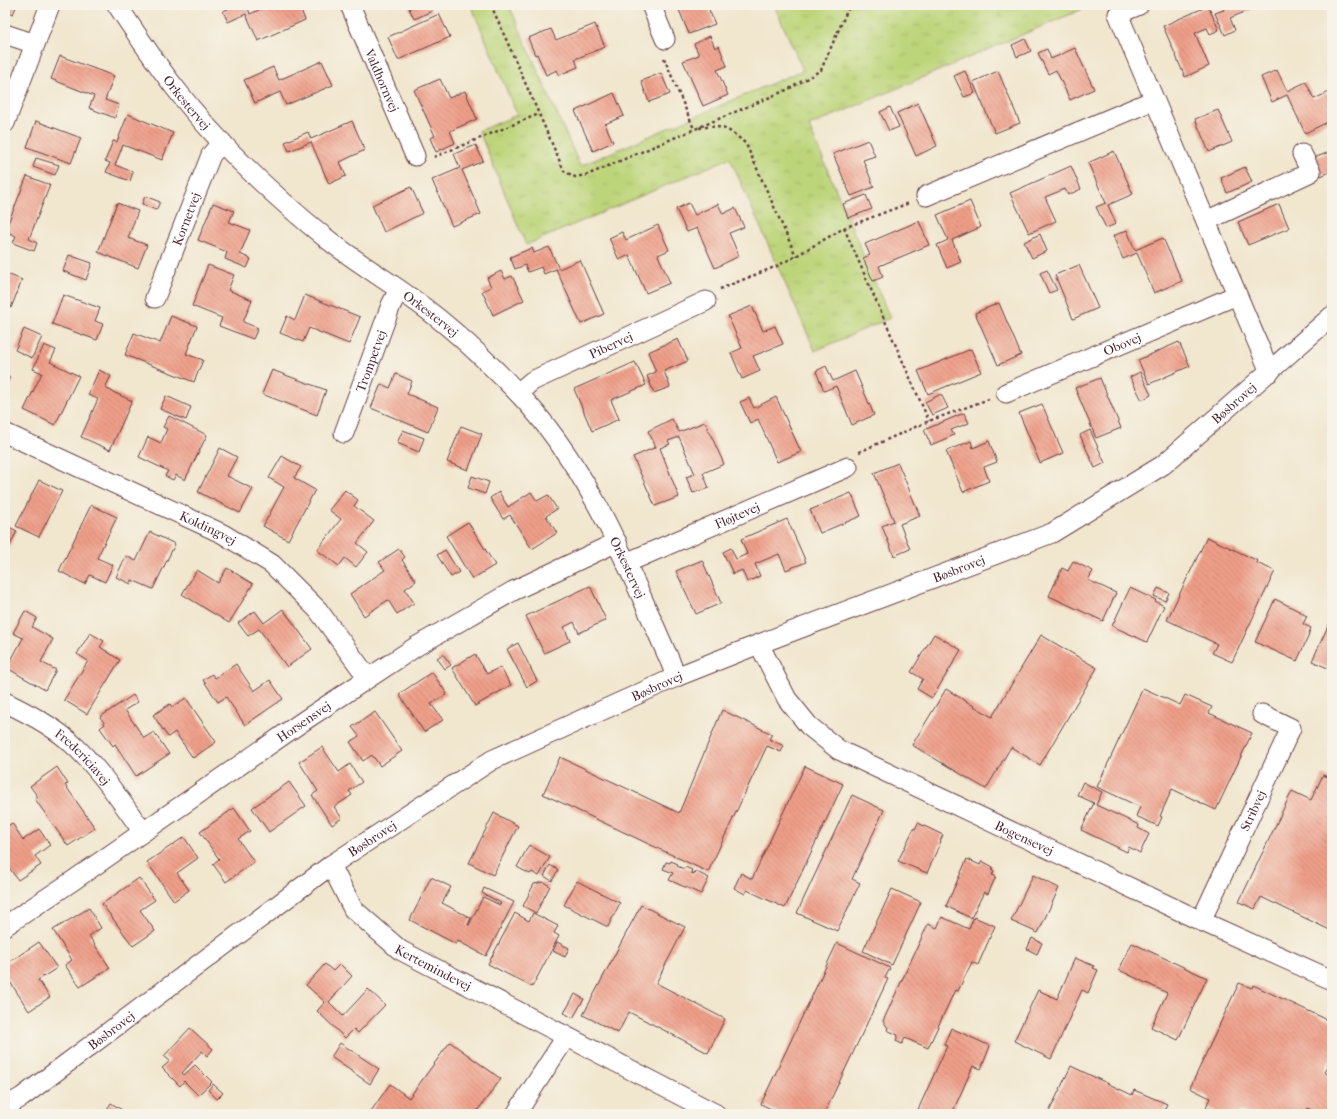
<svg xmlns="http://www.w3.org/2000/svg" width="1337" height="1119" viewBox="0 0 1337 1119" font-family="'IM FELL French Canon',serif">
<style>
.park{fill:url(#park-tufts);stroke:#847a52}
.building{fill:url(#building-back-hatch)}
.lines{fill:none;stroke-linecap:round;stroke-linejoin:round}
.minor-casing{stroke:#633d43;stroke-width:21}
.path{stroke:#633d43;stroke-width:2.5;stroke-dasharray:3 3;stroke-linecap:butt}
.minor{stroke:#fff;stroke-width:19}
.labels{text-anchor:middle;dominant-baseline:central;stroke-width:4;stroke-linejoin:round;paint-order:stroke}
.street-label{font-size:13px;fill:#4a1f2b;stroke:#f7f3e8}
</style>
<defs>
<pattern id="park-tufts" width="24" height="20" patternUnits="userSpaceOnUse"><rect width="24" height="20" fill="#bdd57a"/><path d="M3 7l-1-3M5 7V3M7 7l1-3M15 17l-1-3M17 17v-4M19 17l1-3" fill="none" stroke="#a4b66a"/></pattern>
<pattern id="building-back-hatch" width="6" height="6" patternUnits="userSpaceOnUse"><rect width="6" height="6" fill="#ef9f89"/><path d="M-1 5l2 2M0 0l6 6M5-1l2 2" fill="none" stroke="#c48170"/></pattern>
</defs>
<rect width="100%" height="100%" fill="#f7f3e8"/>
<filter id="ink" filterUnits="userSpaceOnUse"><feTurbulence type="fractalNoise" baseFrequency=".025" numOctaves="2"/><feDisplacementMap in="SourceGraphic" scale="8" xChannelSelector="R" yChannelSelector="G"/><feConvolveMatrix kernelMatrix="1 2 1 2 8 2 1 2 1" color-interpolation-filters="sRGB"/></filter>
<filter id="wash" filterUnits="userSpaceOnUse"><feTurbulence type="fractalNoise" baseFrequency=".012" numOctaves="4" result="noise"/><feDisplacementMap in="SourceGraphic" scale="16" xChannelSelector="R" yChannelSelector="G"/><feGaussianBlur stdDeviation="0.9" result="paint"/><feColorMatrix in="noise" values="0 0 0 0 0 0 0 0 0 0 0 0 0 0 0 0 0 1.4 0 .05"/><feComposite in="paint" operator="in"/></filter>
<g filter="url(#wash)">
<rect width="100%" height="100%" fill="#f1e6ce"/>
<path class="park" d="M471,5H509L580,166L803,70L774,5H1092L809,126L890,318L815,351L730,158L526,245L479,131L517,115Z"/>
<g id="blocks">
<path class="building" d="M5,5H17L13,14L5,11Z
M226,5H247L250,14L270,5H299L305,20L258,41L246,14L228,22L223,11L228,9Z
M417,5H430L432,11L414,19L409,8Z
M677,5H707L715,24L689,34Z
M1222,5H1261L1230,18L1235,30L1225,35L1215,13L1224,10Z
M1208,6L1219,30L1210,34L1207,28L1195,33L1209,66L1185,77L1163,26Z
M439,14L450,37L398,60L388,37Z
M595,24L605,47L575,59L578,67L559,75L557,70L546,75L537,54L535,55L528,38L551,29L556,40Z
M710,36L715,48L719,46L727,66L717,70L728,95L703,106L683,61L699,55L694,44Z
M1025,39L1031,51L1017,57L1012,45Z
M1075,48L1094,89L1070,100L1056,70L1048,74L1038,53L1047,49L1051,59Z
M60,56L114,76L105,100L119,105L115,118L89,108L94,96L51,79Z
M322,61L333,85L286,105L280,92L255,103L244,80L273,67L279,80Z
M1277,70L1287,91L1306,82L1314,99L1329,92L1332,99V120L1305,133L1287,95L1272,102L1261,77Z
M965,71L975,93L964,97L954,76Z
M998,71L1020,123L995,133L973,82Z
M661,73L670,94L649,102L641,81Z
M440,79L449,98L465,91L477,119L450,131L455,143L436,152L430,138L435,136L414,90Z
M614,93L624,116L605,124L613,142L593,151L575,111Z
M918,103L937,146L916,156L897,113Z
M890,107L899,127L889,131L880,112Z
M1218,110L1232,142L1209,152L1195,119Z
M128,114L173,133L162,160L123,145L115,165L133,172L130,181L106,172L110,163L105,161L113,141L117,142Z
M36,121L81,138L71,163L27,147Z
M352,121L365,150L340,162L346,176L329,184L311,142L289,151L285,142L308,132L311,139Z
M868,140L875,156L863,160L874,187L851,196L833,154Z
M476,145L483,161L462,170L481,214L452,226L432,180L460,168L454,154Z
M1114,151L1133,194L1108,205L1116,224L1106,228L1096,207L1106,203L1088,163Z
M1332,151V171L1321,176L1314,158Z
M36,158L59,165L55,175L33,167Z
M1071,166L1081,189L1068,195L1065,189L1045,197L1056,221L1029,233L1010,193Z
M1245,167L1252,182L1227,193L1221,178Z
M27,176L50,185L29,239L37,243L34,251L13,243L16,236L5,231Z
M411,187L423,213L384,232L372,205Z
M866,195L872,209L848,218L843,204Z
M145,196L160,202L156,210L142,204Z
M970,201L981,227L952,240L961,262L947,268L937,245L948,240L937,215Z
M117,203L138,211L128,238L147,245L138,268L98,252Z
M213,203L234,211L229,222L250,230L240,254L251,259L247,268L225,259L227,252L198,240Z
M689,203L695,215L718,204L723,214L735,208L744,227L729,233L739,256L715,268L697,228L687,232L676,209Z
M1279,204L1289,228L1248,245L1238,222Z
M919,221L929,245L879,266L883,277L873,281L863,258L870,255L865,244Z
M658,225L669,250L658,255L670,283L646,293L629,255L619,260L609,238L622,232L626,240Z
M1127,230L1135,250L1163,238L1182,281L1154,293L1137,253L1123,259L1113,236Z
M1040,234L1047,251L1032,258L1024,242Z
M549,247L559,269L580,260L604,314L581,324L556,269L544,274L541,267L528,272L525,265L515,269L510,257L532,248L534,253Z
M69,255L92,263L86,280L63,271Z
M208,265L234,275L228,290L252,300L243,322L258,328L253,339L219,326L222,318L192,306Z
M1079,265L1098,308L1073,319L1055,275Z
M1047,270L1057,290L1049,293L1040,273Z
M501,271L505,279L512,276L524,300L493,315L482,291L491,287L487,278Z
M5,273L22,280L11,308L5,305Z
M63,295L100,308L95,321L103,324L97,340L52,324Z
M305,295L360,317L349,344L309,328L303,342L280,333L287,316L295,320Z
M999,303L1021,355L998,365L975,313Z
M752,306L763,331L775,326L783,344L753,356L760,371L742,379L731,353L742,348L728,316Z
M171,316L197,326L186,354L203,360L194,382L125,355L134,333L160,343Z
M24,329L42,337L32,358L15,350Z
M678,339L688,361L664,371L670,387L654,393L647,376L656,372L648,352Z
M1179,342L1190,366L1149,384L1138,360Z
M44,345L56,350L50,362L79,376L55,425L24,410L42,373L33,369Z
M971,349L981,372L928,394L918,371Z
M635,362L646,385L611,400L619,419L592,431L574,389Z
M826,366L833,381L855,371L874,415L852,425L836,386L824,391L816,371Z
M99,370L111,376L105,388L132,401L110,450L81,437L98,399L88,395Z
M272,370L326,390L317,415L262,394Z
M1140,372L1151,395L1142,400L1130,377Z
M396,374L412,381L407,394L438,407L428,432L371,408L381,384L390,388Z
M5,375L10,377L5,388Z
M1100,378L1121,428L1096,438L1075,388Z
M941,394L948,408L932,415L925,402Z
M166,396L191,407L186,420L160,409Z
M776,397L801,452L777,462L758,419L750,423L740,402L749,398L754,408Z
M1042,404L1063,453L1040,463L1019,413Z
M964,413L969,423L951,430L954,435L931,445L924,430Z
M169,416L207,435L185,480L176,475L173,480L165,476L168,471L139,457L148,437L161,443L167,429L163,427Z
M672,419L679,432L705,422L724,464L703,473L709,488L693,493L686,477L695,474L679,437L668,441L670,444L660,448L679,497L655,506L633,457L656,447L648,431Z
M461,426L482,434L468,470L447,462Z
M403,430L424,438L419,452L397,443Z
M1090,430L1105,463L1095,468L1080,435Z
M971,441L973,448L989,441L997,462L984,467L989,481L963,492L946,451Z
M220,448L237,457L227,476L253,489L240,513L198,492Z
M282,456L301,467L294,478L315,490L288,540L263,526L284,487L269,478Z
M898,463L920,516L900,524L910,549L894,556L882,526L894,521L874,473Z
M472,476L489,482L485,494L468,488Z
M39,480L62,491L39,537L16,526Z
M345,490L358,500L354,506L374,521L357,543L368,552L356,567L345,558L339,566L317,550L341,519L329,510Z
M499,492L508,507L531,492L537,501L548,495L557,509L546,516L557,533L532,549L510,515L503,519L490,498Z
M851,493L861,516L820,533L810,510Z
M91,505L117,517L97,558L113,565L105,582L90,575L85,584L59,571Z
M787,519L806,562L786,570L779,554L755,564L760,576L747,582L742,570L733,574L723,552L731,548L736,559L747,554L741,539Z
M468,522L495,565L472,579L446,536Z
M5,525L17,531L6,553L5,552Z
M150,532L175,544L153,589L132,580L131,584L116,577L126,556L136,561Z
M1207,537L1258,561L1257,563L1275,571L1232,662L1212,653L1217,644L1167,620Z
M399,549L405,557L402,560L416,581L405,589L414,603L397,614L388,600L364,616L350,594L385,570L379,562Z
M445,550L459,572L451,577L437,555Z
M702,560L721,603L696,614L676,571Z
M1073,561L1093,571L1088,580L1116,593L1103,621L1049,596L1062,568L1068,571Z
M227,568L253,584L229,623L182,594L197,570L218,583Z
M590,586L606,620L579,633L574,622L564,627L570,641L544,653L526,616Z
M1130,588L1156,600L1155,601L1164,606L1147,642L1112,626Z
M1158,588L1169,593L1165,601L1154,596Z
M1275,599L1301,612V613L1307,616L1303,624L1311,628L1308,635H1309L1297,661L1255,642Z
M283,609L312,649L287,667L259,629L248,636L238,623L255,611L264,623Z
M25,611L37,618L32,627L53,639L41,662L56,670L45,690L7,668L23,638L13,633Z
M1329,624L1332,625V670L1312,661Z
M90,633L104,641L100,647L120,660L87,714L64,700L88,661L77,654Z
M934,634L961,650L932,698L917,689L923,679L911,672Z
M1041,635L1097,668L1040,765L1011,747L986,789L912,745L946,689L992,717Z
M518,643L537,681L527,687L507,649Z
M443,654L451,665L445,669L437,658Z
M475,654L487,674L500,667L511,685L475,706L452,668Z
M236,664L254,691L270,680L283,699L245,725L226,697L218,702L203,680L212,674L215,678Z
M432,672L447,694L431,704L443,720L424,732L399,694Z
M1143,688L1180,705L1185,695L1212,707L1209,713L1252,733L1216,810L1172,789L1160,816L1162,817L1158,826L1136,816L1140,807L1097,787Z
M133,695L138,702L125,710L144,738L154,732L169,754L136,776L115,744L113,746L100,728L105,724L100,717Z
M186,698L216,742L193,758L175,732L168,737L153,715L170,704L172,707Z
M722,710L772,734L769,739L784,746L781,752L767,746L708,872L543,794L560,757L679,813Z
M375,712L402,751L380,766L372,755L363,761L350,742L359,736L352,727Z
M322,747L339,772L350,764L362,782L349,791L352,795L334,807L342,818L332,825L312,795L318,791L299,762Z
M805,766L843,784L785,908L747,890L745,894L734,888L741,873L752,879Z
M57,767L68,784L65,785L95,828L68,846L35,799L38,797L30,786Z
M1323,775L1332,779V931L1261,897L1255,909L1239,902L1292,791L1311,800Z
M289,782L306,806L269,832L252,808Z
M1083,782L1102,792L1096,805L1139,825L1138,828L1149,834L1140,853L1129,847L1127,852L1081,830L1094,803L1077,795Z
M852,795L884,810L852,879L860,883L837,931L797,913Z
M234,808L250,831L238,839L254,862L226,882L213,864L219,859L200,832Z
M494,813L518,826L493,875L469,863Z
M12,823L23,840L39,829L50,845L35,856L41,865L18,880L5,862V828Z
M918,823L943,835L940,841H941L927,873L898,861L914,828L915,829Z
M184,837L198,858L177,873L189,890L174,901L147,862Z
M529,845L550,857L539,876L532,872L530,874L517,867Z
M967,859L980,865L982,861L993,867L992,870L994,871L992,875L996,876L988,894L984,892L971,918L946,906Z
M671,861L678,864L677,866L684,869L685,867L692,870L691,873L694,874L695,871L709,878L701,894L669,880L673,873L663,869L666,862L670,863Z
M550,865L558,870L552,881L544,876Z
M1033,875L1059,888L1038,933L1011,921Z
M431,877L451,887L442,903L471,918L468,925H469L483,897L500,905L501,903L482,893L484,888L514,902L486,956L458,941L456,944L410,920Z
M139,878L155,900L140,910L155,931L133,946L102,904Z
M577,881L620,903L608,927L564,905Z
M543,882L550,886L536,913L523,906L534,884Z
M892,889L921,902L892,965L863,951Z
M641,905L685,927L656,983L725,1019L708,1053L629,1012L618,1033L583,1015Z
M89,908L101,928L89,936L110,968L80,987L65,965L72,960L53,930Z
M515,913L529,921L533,913L558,926L554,933L559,936L532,987L488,964Z
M942,917L969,929L974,917L995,926L978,965L972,962L958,991L955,990L928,1048L905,1038L902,1044L896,1041L898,1035L887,1030L888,1028L883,1021L928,924L937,928Z
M1032,938L1042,943L1037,954L1027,949Z
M39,942L57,968L38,980L50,997L29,1011L5,974V965Z
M557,942L569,948L565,957L553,951Z
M837,943L890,968L885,978L888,979L824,1114H781L761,1104Z
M1132,943L1207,978L1178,1040L1151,1027L1167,993L1119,970Z
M1075,958L1094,966L1093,968L1098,970L1088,993L1082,990L1051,1059L1014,1041L1038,990L1057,999Z
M325,964L333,971L340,964L352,976L329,1002L343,1016L368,989L385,1005L358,1033L354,1029L345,1038L317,1011L325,1002L306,985Z
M1239,983L1252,988L1253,985L1332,1022V1055L1324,1072L1332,1076V1100L1325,1114H1321L1308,1108L1305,1114H1247L1240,1111L1239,1114H1221L1206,1107L1210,1098L1190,1088Z
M575,994L584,999L573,1018L564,1013Z
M190,1028L213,1049L207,1056L202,1051L182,1073L184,1075L195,1065L212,1082L198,1095L184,1081L180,1086L162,1068L170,1061L164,1056Z
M951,1028L990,1046L981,1069L973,1066L954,1109L958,1111L956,1114H916L947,1046L944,1045Z
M450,1042L501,1079L475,1114H369L390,1084L409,1098Z
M340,1043L379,1069L370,1084L331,1057Z
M1071,1066L1132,1095L1134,1090L1167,1104L1163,1112L1168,1114H1048Z
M213,1084L223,1093L217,1099L208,1090Z
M111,1103L128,1114H104Z"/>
</g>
</g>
<g filter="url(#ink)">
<use href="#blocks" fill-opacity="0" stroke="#633d43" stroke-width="1"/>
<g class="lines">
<defs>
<g id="minor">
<path id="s1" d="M117,5C135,32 153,59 172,84C216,142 270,193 327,239C360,265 397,286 430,312C461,336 490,364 517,392C590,468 628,567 670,661L676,677"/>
<path id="s2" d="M350,5L415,156"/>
<path d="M651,5L665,39"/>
<path d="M1139,5L1118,14L1270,372"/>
<path d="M5,34L35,44"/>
<path d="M5,123L50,5"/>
<path d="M926,196L1154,100"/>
<path d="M1206,221L1311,172L1302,154"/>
<path id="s3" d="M155,298L211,155L222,142"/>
<path id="s4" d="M518,393L532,381L706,301"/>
<path id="s5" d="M1006,393L1237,295"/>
<path id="s6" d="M5,433L223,534L272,564L318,610L368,678"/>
<path id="s7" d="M344,433L391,305L399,290"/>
<path id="s8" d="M626,563L848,467"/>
<path id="s9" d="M759,644L787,699L809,726L839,750L1201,921L1332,980"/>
<path id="s10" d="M5,702C27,713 49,724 68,740C98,766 120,800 143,832"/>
<path id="s11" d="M331,865L353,909L400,950L716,1114"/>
<path id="s12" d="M1201,921L1291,728L1262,714"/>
<path id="s13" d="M5,926L71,882L302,722L417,646L513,591L617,542"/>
<path id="s14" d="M5,1107L22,1097L331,865L492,760L676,677L759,644L1052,533L1163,465L1332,316"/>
<path d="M516,1114L566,1037"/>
</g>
</defs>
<use href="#minor" class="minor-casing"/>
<path class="path" d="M491,5L564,171L575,177L587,175L789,89L821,70L847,11L851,5
M664,58L694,129
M699,128C723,124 729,129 746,144L796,256
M434,157L539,114
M844,228L929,421
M720,289L777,266L796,256L844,228L909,203
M859,452L929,421L989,399"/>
<use href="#minor" class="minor"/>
</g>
</g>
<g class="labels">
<g class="street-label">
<text stroke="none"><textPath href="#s2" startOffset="82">Valdhornvej</textPath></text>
<text stroke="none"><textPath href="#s1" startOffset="120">Orkestervej</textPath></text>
<text stroke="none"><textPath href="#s3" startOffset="85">Kornetvej</textPath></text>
<text stroke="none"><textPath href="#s1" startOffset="444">Orkestervej</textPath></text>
<text stroke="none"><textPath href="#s5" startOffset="126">Obovej</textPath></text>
<text stroke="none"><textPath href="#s4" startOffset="105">Pibervej</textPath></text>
<text stroke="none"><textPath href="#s7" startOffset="77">Trompetvej</textPath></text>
<text stroke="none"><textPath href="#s14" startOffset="1427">Bøsbrovej</textPath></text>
<text stroke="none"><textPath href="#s8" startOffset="121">Fløjtevej</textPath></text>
<text stroke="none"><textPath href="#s6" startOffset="224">Koldingvej</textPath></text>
<text stroke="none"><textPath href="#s1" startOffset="769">Orkestervej</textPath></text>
<text stroke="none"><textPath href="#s14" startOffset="1103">Bøsbrovej</textPath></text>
<text stroke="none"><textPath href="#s14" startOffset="779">Bøsbrovej</textPath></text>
<text stroke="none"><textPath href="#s13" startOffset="362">Horsensvej</textPath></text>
<text stroke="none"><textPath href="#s10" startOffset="96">Fredericiavej</textPath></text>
<text stroke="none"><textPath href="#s12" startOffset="122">Stribvej</textPath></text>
<text stroke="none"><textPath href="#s14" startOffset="455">Bøsbrovej</textPath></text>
<text stroke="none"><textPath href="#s9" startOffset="340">Bogensevej</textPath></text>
<text stroke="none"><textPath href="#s11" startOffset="149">Kertemindevej</textPath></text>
<text stroke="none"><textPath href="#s14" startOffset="131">Bøsbrovej</textPath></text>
</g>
</g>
<rect width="1337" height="1119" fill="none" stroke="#f7f3e8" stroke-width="20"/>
</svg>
